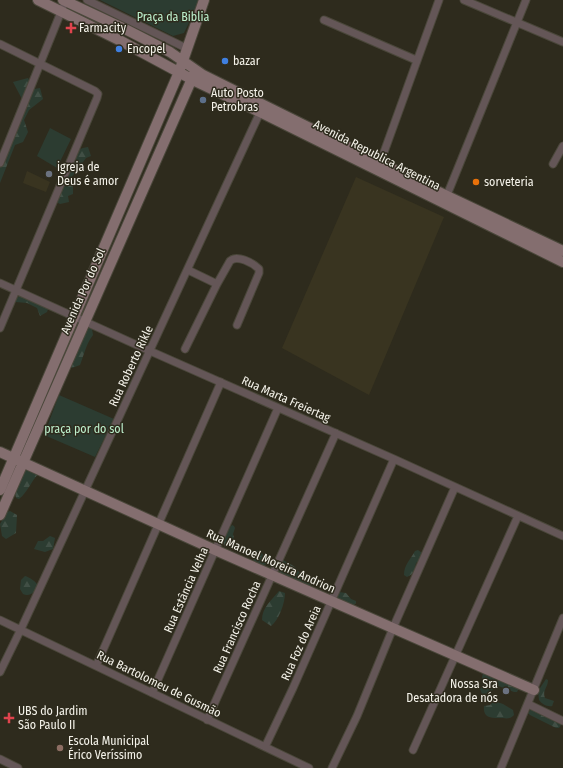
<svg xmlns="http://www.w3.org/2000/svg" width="563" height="768" viewBox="0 0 563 768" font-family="'Fira Sans Condensed',sans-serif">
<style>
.built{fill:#393420}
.forest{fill:url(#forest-firs)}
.park{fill:#2c3c31}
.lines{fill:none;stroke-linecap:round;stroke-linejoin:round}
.street-casing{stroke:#4a473a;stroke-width:9}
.secondary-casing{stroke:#4a473a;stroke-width:12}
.street{stroke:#645657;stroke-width:7}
.secondary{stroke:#846e6f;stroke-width:10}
.health-dot{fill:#e0444e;stroke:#2e2b1d;stroke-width:1.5}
.shop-dot{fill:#3f7fe0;stroke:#2e2b1d;stroke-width:1.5}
.service-dot{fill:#5c6f8a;stroke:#2e2b1d;stroke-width:1.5}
.worship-dot{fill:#6b7280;stroke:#2e2b1d;stroke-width:1.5}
.food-dot{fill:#e8710a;stroke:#2e2b1d;stroke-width:1.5}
.education-dot{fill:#8d6e63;stroke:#2e2b1d;stroke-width:1.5}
.labels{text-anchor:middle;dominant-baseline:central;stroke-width:3;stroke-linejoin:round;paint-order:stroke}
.park-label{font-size:12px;fill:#bdf0cd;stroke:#2e2b1d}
.poi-label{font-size:12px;fill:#f5f3ea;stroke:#2e2b1d;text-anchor:start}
.street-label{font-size:12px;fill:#f5f3ea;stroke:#2e2b1d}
</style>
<defs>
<pattern id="forest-firs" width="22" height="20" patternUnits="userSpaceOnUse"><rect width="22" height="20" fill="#2c3c31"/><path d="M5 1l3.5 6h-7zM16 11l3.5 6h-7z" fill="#414f45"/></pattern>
</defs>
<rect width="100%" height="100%" fill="#2e2b1d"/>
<path class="built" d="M27,171L50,182L46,192L23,183Z
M356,177L444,217L369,395L282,348Z"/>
<path class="forest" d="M28,78L34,89L40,88L43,99L29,110L24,120L28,132L23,142L15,145L0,183V153L9,135L23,101L13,82Z
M88,147L91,156L86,158L71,178L73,184V194L68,196L69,202L60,204L53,200L65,176L62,171C68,159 73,149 88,147Z
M20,296L44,305L48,309L47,312L40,316L37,308L27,303L16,302L15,299Z
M89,328L92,329L93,335C86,344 84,355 80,365L72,368L70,366L84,330Z
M24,468L39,473C31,481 28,492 19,499L16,498L15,493L20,483Z
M10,511L17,515L16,533L6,539L2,536L0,524L7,512Z
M232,525L234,526L235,528L233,534L235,543L228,547H225C220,540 227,531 232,525Z
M50,536L55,538L53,549L45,552L34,549L38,541H43Z
M255,550L260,551L264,556L268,558V564L263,565L254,561L251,554Z
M418,550L422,553L419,561L416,563L414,573L407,577L404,575C404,565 410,560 415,551Z
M281,559C283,560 294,566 295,567C300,573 300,575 309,574L311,576L312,581L310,586L308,587L280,573L278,568Z
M25,576C29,577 37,582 38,586C35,592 30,597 23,594L20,589L21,580Z
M279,591L285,593C285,603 279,620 271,626L262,620C262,607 272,600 279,591Z
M339,592L346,593L351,599L356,601V603L354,605L337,600L336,597Z
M483,672L519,688L517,692H514L496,685L490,693L482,694L480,689L484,682L482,678Z
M546,679L548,680C548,687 542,691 545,698L554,701L552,706C547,707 542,704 539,700L538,691Z
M494,701L503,704L513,710L514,715C509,720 506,718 499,718C489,718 483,717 484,706L490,705Z
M532,708L560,723L561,725L559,728H556L530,715L528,713Z"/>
<path class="park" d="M100,0H200L184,33L173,36Z
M50,128L71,139L57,168L37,156Z
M59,395L114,419L95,457L44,435Z"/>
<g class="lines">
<defs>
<path id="street" d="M87,0L186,48
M464,0L563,42
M324,20L416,60
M0,44L95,91L98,94L97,98L0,328
M0,163L63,7
M553,164L563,146
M379,166L439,0
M445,200L526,0
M188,270L217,284L230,261C237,254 253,263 259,269V273L237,325
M0,283L150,351L394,459L563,536
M185,349L217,284
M0,620L309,768
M96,666L221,382
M0,672L21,629L262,108
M152,693L278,408
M528,704L563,721
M207,720L336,433
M265,747L293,688L394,459
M413,750L518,516
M0,759L18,768
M332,768L357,716L393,628L455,487
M501,768L563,618"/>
<path id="secondary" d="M38,0L119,40L197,82L260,112L563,262
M63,0L125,29L170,52L203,75L447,196L563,251
M0,452L215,550L534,690
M0,490L179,72L204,0
M0,515L194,74"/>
</defs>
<use href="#street" class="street-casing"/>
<use href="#secondary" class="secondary-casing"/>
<use href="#street" class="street"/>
<use href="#secondary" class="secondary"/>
</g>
<g class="health-dot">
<path d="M69 22h4v4h4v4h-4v4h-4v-4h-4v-4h4z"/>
<path d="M7 712h4v4h4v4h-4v4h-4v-4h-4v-4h4z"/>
</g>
<g class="shop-dot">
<circle cx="119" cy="49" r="4"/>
<circle cx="225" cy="61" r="4"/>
</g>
<circle class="service-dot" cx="203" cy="100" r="4"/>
<g class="worship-dot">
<circle cx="49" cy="174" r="4"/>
<circle cx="506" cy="691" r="4"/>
</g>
<circle class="food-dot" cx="476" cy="182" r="4"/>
<circle class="education-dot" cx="60" cy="748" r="4"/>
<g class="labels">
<g class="park-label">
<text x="173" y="17">Praça da Biblia</text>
<text x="84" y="429">praça por do sol</text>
</g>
<g class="poi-label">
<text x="79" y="28">Farmacity</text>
<text x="127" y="49">Encopel</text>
<text x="233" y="61">bazar</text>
<text x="211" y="93">Auto Posto<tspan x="211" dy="14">Petrobras</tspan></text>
<text x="57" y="167">igreja de<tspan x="57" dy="14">Deus é amor</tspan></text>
<text x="484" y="182">sorveteria</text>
<text x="498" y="684" text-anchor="end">Nossa Sra<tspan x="498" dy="14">Desatadora de nós</tspan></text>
<text x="18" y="711">UBS do Jardim<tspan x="18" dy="14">São Paulo II</tspan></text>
<text x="68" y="741">Escola Municipal<tspan x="68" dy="14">Érico Veríssimo</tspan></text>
</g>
<g class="street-label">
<text transform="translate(377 155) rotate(27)">Avenida Republica Argentina</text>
<text transform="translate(83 291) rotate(-66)">Avenida Por do Sol</text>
<text transform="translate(131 366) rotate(-65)">Rua Roberto Rikle</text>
<text transform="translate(286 399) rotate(24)">Rua Marta Freiertag</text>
<text transform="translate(271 561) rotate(24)">Rua Manoel Moreira Andrion</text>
<text transform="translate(186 590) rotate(-66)">Rua Estância Velha</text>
<text transform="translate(237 627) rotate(-66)">Rua Francisco Rocha</text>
<text transform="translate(301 643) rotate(-66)">Rua Foz do Areia</text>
<text transform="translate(159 684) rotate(26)">Rua Bartolomeu de Gusmão</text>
</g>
</g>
</svg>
